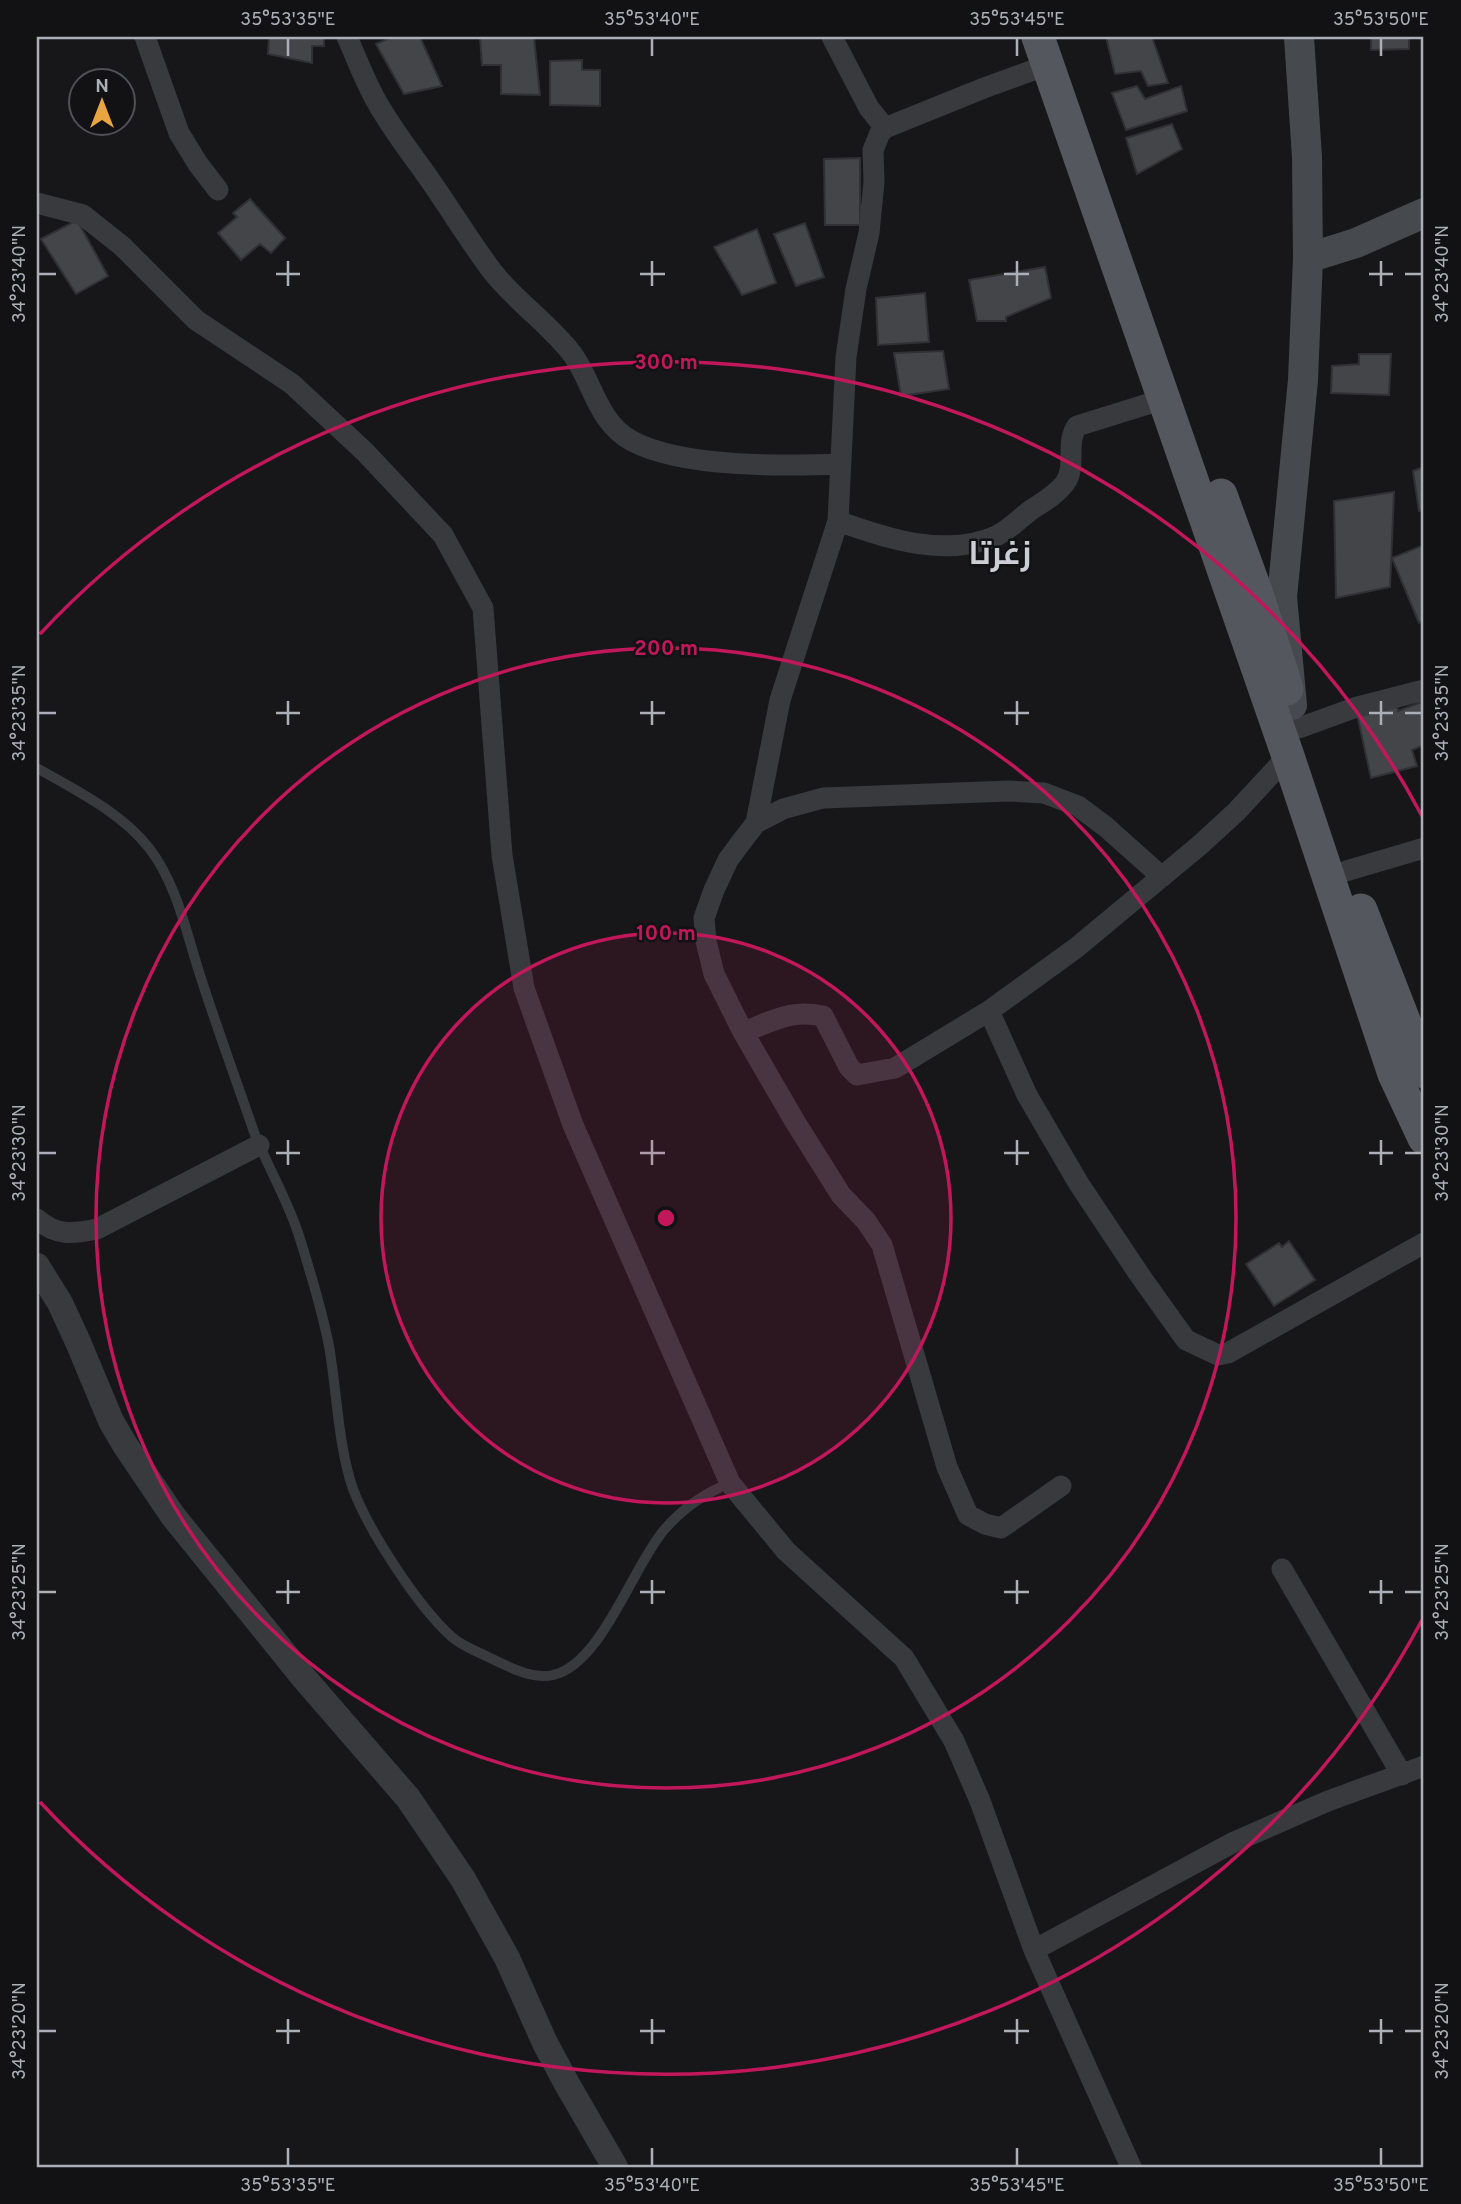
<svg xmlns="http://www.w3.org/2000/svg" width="1461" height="2204" viewBox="0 0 1461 2204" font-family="Overpass,Cairo,sans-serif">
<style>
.building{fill:#444549;stroke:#313135;stroke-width:2}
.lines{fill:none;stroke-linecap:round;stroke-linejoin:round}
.service{stroke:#383a3e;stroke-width:10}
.minor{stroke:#383a3e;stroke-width:21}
.tertiary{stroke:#383a3e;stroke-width:26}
.secondary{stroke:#46494e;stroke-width:30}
.primary{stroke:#54575d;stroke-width:33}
.ticks{fill:none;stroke:#aaafb8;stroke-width:2.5}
.ring{fill:none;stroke:#c2185b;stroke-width:3.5}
.labels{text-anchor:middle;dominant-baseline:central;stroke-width:5;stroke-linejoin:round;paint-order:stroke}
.district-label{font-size:32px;font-weight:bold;fill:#cbced4;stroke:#121214}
.centre{fill:#c2185b;stroke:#121214;stroke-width:3.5}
.ring-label{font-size:21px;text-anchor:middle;font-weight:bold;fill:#c2185b;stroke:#121214;stroke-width:5;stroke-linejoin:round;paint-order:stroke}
.neatline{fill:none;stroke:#aaafb8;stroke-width:2.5}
.ticks-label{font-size:18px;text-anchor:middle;fill:#aaafb8}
</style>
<rect width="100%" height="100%" fill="#171719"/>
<path class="building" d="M269,37H324V46H312V63L268,54Z
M392,37H420L442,86L404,94L376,44Z
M1106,37H1152L1168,83L1148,86L1141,71L1115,74Z
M1371,37H1409V49L1371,50Z
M480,38H534L540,95L501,94V65H482Z
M582,60V70H600V106L550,105V61Z
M119,75L121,80H94Z
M122,85L131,115L122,118Z
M1137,86L1145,99L1181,86L1187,111L1126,130L1112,93Z
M1172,124L1182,149L1137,174L1126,138Z
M860,158V225H825L824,159Z
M250,199L285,238L271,253L260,244L241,260L218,233L237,217L233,213Z
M77,220L108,276L76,294L41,239Z
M805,223L824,277L796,286L774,234Z
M757,229L776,283L742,295L714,247Z
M1045,267L1051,298L1006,317V321H977L969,280Z
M925,293L929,342L878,345L876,298Z
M943,351L949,389L901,396L894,353Z
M1359,354H1391L1389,395L1331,393L1332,366L1359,364Z
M1424,467V510L1419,511L1413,471Z
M1394,492L1390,587L1336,598L1334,501Z
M1424,545V620L1419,623L1392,558Z
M1424,701V745L1412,750L1417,766L1371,778L1357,714L1396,703L1398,711Z
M1289,1241L1315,1280L1274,1306L1246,1264L1279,1243L1282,1247Z"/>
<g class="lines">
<path class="service" d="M37,768C75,790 121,812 149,848C177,884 186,932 200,975C217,1028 236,1080 254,1132C268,1168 289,1202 300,1239C311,1274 322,1310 329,1346C337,1391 338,1446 353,1489C369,1531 418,1607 452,1637C462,1646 476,1651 488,1657C507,1666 532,1680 553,1675C601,1665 633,1566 664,1530C682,1509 705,1493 730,1483"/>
<path class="minor" d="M145,37L179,133L198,164L218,190
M347,37C357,59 366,84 378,104C394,132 414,157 432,183C452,212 471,243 492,271C516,302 550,324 573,355C593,383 598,423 632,441C683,468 783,466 841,464
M832,37L869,108L885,128
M37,203L83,215L122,246L196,320L292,384L365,452L443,535L483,608L502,855L524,988L573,1125L730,1483L786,1551L904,1658L954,1741L980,1801L1034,1950L1131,2167
M838,521C887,539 946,558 996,536C1009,530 1020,518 1031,510C1043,502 1056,495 1065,483C1077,467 1065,443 1077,426L1164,399
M1299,728L1354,708L1424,690
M1288,756L1236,812L1200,845L1076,948L989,1011L1027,1095L1079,1184L1141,1277L1186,1340L1218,1355L1228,1353L1424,1243
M756,823L780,700L838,521L846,357L856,289L869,233L874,182L873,150L880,133L885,128L984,88L1047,65
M1346,871L1424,848
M743,1032C774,1021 790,1009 823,1016L849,1067L857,1075L895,1068L989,1011
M37,1219C56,1236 73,1234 97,1229L259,1145
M1061,1486L1001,1528L985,1524L968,1515L947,1467L882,1245L866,1221L841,1195L794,1120L743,1032L714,974L706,941L704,918L714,890L728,860L739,845L756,823L783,809L823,798L1009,791L1044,793L1078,806L1106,827L1162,877
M1282,1569L1402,1775
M1034,1950L1234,1842L1328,1801L1424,1766"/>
<path class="tertiary" d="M37,1266L60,1303L78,1342L111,1421L125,1445L173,1516L304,1678L408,1798L463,1879L507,1958L545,2043L567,2084L615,2167"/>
<path class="secondary" d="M1308,258L1356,243L1424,213
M1292,705L1282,597L1303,380L1308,258L1307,157L1299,37"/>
<path class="primary" d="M1038,37L1288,756L1394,1074L1424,1138
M1221,495L1257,594L1287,689
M1361,910L1424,1072"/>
</g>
<path class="ticks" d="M288,38V56M652,38V56M1017,38V56M1381,38V56M288,261V286M652,261V286M1017,261V286M1381,261V286M38,274H56M276,274H300M640,274H665M1004,274H1029M1369,274H1393M1405,274H1422M288,701V725M652,701V725M1017,701V725M1381,701V725M38,713H56M276,713H300M640,713H665M1004,713H1029M1369,713H1393M1405,713H1422M288,1140V1165M652,1140V1165M1017,1140V1165M1381,1140V1165M38,1153H56M276,1153H300M640,1153H665M1004,1153H1029M1369,1153H1393M1405,1153H1422M288,1580V1604M652,1580V1604M1017,1580V1604M1381,1580V1604M38,1592H56M276,1592H300M640,1592H665M1004,1592H1029M1369,1592H1393M1405,1592H1422M288,2019V2044M652,2019V2044M1017,2019V2044M1381,2019V2044M38,2031H56M276,2031H300M640,2031H665M1004,2031H1029M1369,2031H1393M1405,2031H1422M288,2148V2166M652,2148V2166M1017,2148V2166M1381,2148V2166"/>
<circle cx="666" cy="1218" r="285" fill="#c2185b" fill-opacity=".12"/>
<g class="ring">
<circle cx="666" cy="1218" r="285"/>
<circle cx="666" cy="1218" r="570"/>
<path d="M1422 1620A856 856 0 0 1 40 1802M40 634A856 856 0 0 1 1422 816"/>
</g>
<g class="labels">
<g class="district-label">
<text x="1000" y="556">زغرتا</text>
</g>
</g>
<circle cx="666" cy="1218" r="10" class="centre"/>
<g class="ring-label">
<text x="666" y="369">300 m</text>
<text x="666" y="655">200 m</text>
<text x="666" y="940">100 m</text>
</g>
<rect width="1461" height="2204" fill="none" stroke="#121214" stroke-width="77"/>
<g transform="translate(102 102)"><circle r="33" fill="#121214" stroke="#4f5156" stroke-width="2"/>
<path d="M0-5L12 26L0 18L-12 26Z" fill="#e9a53f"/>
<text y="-10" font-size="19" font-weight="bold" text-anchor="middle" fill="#aaafb8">N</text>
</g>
<rect x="38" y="38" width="1384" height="2128" class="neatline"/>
<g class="ticks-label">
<text x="288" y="25">35°53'35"E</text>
<text x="652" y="25">35°53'40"E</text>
<text x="1017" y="25">35°53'45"E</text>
<text x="1381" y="25">35°53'50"E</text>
<text transform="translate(19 274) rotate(-90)" y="6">34°23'40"N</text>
<text transform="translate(1442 274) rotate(-90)" y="6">34°23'40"N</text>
<text transform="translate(19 713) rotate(-90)" y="6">34°23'35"N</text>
<text transform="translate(1442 713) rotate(-90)" y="6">34°23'35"N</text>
<text transform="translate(19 1153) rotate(-90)" y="6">34°23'30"N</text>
<text transform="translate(1442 1153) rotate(-90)" y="6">34°23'30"N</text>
<text transform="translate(19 1592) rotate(-90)" y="6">34°23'25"N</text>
<text transform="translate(1442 1592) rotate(-90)" y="6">34°23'25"N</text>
<text transform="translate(19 2031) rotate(-90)" y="6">34°23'20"N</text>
<text transform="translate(1442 2031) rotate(-90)" y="6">34°23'20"N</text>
<text x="288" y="2191">35°53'35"E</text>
<text x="652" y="2191">35°53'40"E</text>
<text x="1017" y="2191">35°53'45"E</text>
<text x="1381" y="2191">35°53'50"E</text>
</g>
</svg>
